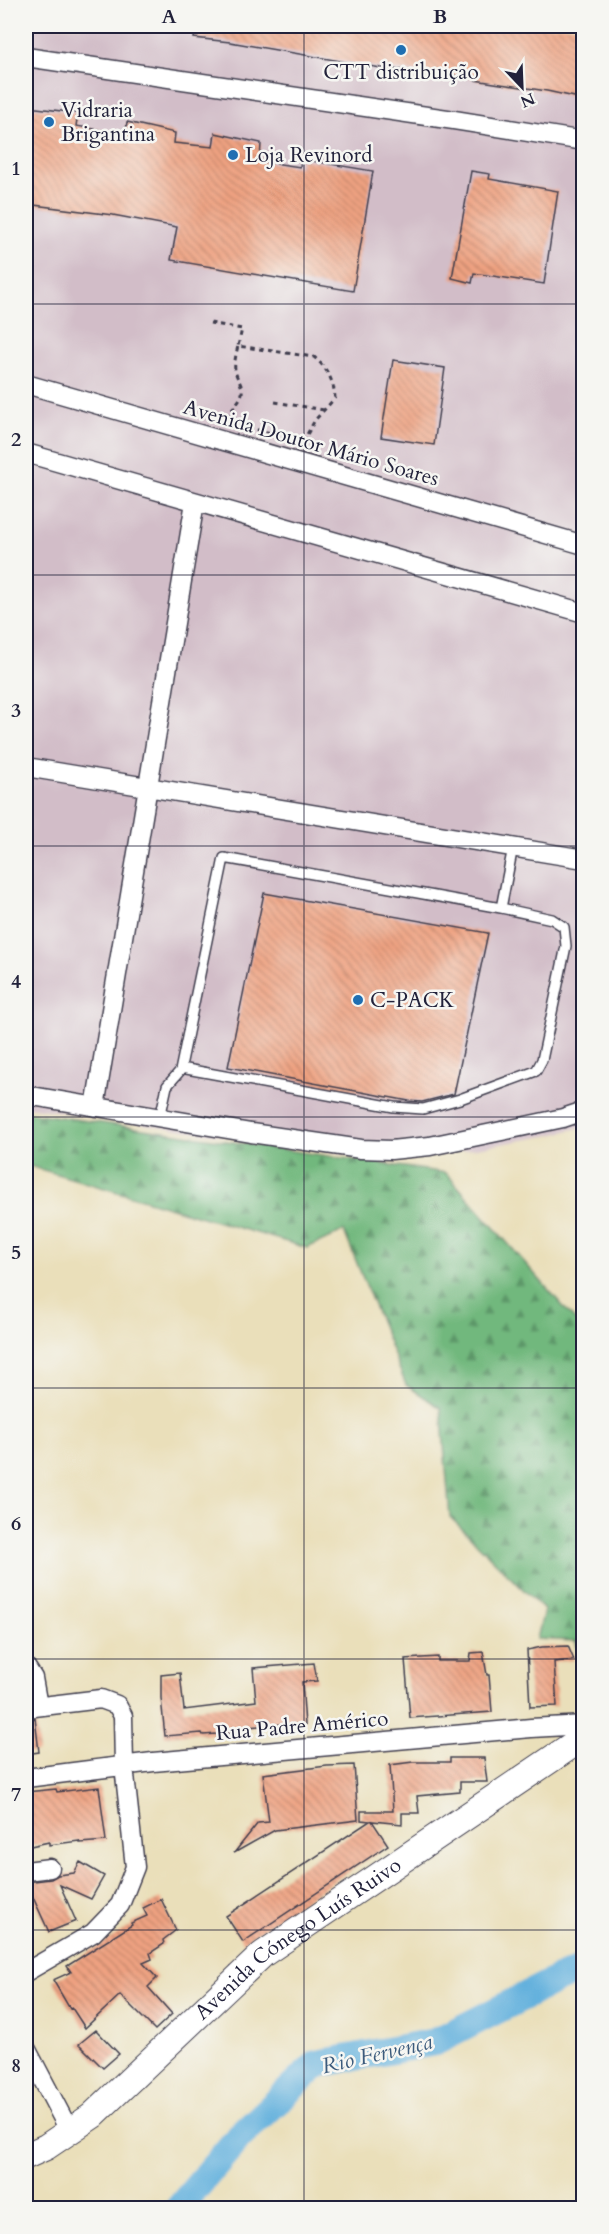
<svg xmlns="http://www.w3.org/2000/svg" width="609" height="2234" viewBox="0 0 609 2234" font-family="Cardo,serif">
<style>
.industrial{fill:#d2bdc8}
.forest{fill:url(#forest-firs);stroke:#4a6d5c;stroke-width:1.5}
.lines{fill:none;stroke-linecap:round;stroke-linejoin:round}
.river{stroke:#63b1dd;stroke-width:28}
.building{fill:url(#building-back-hatch)}
.lane-casing{stroke:#403e4e;stroke-width:12}
.street-casing{stroke:#403e4e;stroke-width:21}
.secondary-casing{stroke:#403e4e;stroke-width:28}
.path{stroke:#403e4e;stroke-width:3;stroke-dasharray:4.5 4.5;stroke-linecap:butt}
.lane{stroke:#fff;stroke-width:9}
.street{stroke:#fff;stroke-width:18}
.secondary{stroke:#fff;stroke-width:26}
.grid{fill:none;stroke:#22223b;stroke-width:1.5;stroke-opacity:0.55}
.poi-dot{fill:#1f6fb2;stroke:#f6f6f2;stroke-width:2}
.labels{text-anchor:middle;dominant-baseline:central;stroke-width:5;stroke-linejoin:round;paint-order:stroke}
.poi-label{font-size:21px;fill:#22223b;stroke:#f6f6f2;text-anchor:start}
.street-label{font-size:21px;fill:#22223b;stroke:#f6f6f2}
.water-label{font-size:22px;font-style:italic;fill:#3c5b7c;stroke:#f6f6f2}
.neatline{fill:none;stroke:#22223b;stroke-width:2}
.grid-label{font-size:20px;text-anchor:middle;font-weight:bold;fill:#22223b}
</style>
<defs>
<pattern id="forest-firs" width="22" height="20" patternUnits="userSpaceOnUse" patternTransform="scale(1.5)"><rect width="22" height="20" fill="#71b87d"/><path d="M5 1l3.5 6h-7zM16 11l3.5 6h-7z" fill="#5c9568"/></pattern>
<pattern id="building-back-hatch" width="6" height="6" patternUnits="userSpaceOnUse" patternTransform="scale(1.5)"><rect width="6" height="6" fill="#efa281"/><path d="M-1 5l2 2M0 0l6 6M5-1l2 2" fill="none" stroke="#c1846b"/></pattern>
</defs>
<rect width="100%" height="100%" fill="#f6f6f2"/>
<filter id="ink" filterUnits="userSpaceOnUse"><feTurbulence type="fractalNoise" baseFrequency=".0167" numOctaves="2"/><feDisplacementMap in="SourceGraphic" scale="12" xChannelSelector="R" yChannelSelector="G"/><feConvolveMatrix kernelMatrix="1 2 1 2 8 2 1 2 1" color-interpolation-filters="sRGB"/></filter>
<filter id="wash" filterUnits="userSpaceOnUse"><feTurbulence type="fractalNoise" baseFrequency=".008" numOctaves="4" result="noise"/><feDisplacementMap in="SourceGraphic" scale="24" xChannelSelector="R" yChannelSelector="G"/><feGaussianBlur stdDeviation="1.35" result="paint"/><feColorMatrix in="noise" values="0 0 0 0 0 0 0 0 0 0 0 0 0 0 0 0 0 1.4 0 .05"/><feComposite in="paint" operator="in"/></filter>
<g filter="url(#wash)">
<rect width="100%" height="100%" fill="#eadfba"/>
<path class="industrial" d="M26,26H583V1127L547,1136L430,1156L388,1160L26,1107Z"/>
<path class="forest" d="M26,1112L446,1173L583,1329V1687L576,1641L537,1639L544,1610L450,1517L441,1408L406,1385L344,1231L307,1248L26,1165Z"/>
<g class="lines">
<path class="river" d="M179,2208L237,2139L317,2064L435,2042L558,1979L584,1968"/>
</g>
<g id="blocks">
<path class="building" d="M196,26H584V99L547,91L475,80V78L381,68L230,42L194,38Z
M28,107L78,113L76,126L125,134L127,122L175,133L174,143L213,147L215,133L261,143L260,161L300,167L301,159L373,171L353,291L171,260L177,227L113,215L26,204V129Z
M471,171L490,174L489,179L558,191L544,284L474,273L472,283L452,278Z
M393,360L445,368L434,445L381,437Z
M264,893L488,933L454,1094L422,1102L409,1101L228,1067Z
M568,1646L574,1660L554,1662L557,1706L530,1707L527,1650L542,1647Z
M483,1652L487,1675H489L492,1712L410,1718L405,1659L438,1657V1661H470L471,1653Z
M314,1663L317,1681L302,1682L305,1725L284,1724L247,1727V1732L203,1735L202,1733L165,1736L161,1698V1675L180,1673L184,1710L256,1701L253,1668Z
M35,1718L39,1752L26,1754V1719Z
M450,1758H484L487,1782H460V1792L417,1796L419,1813H402V1824L372,1821L388,1845L243,1942L226,1916L370,1821L361,1820V1811H393L390,1765L413,1762H450Z
M354,1765L358,1820L275,1830L234,1853L258,1823L269,1822L263,1774L327,1766Z
M99,1787L106,1841L80,1843L79,1841L49,1845V1842L26,1847V1792L56,1789L57,1792Z
M80,1862L104,1876L91,1899L60,1885L76,1921L49,1932L26,1882L51,1879L58,1875L74,1873Z
M161,1899L176,1930L163,1940L164,1944L150,1953L152,1959L143,1963L157,1978L148,1987L172,2014L155,2030L120,1995L85,2028L72,2008L70,2009L53,1980L71,1972L67,1966L132,1925L131,1923L147,1916L143,1908Z
M96,2030L119,2054L103,2068L79,2044Z"/>
</g>
</g>
<g filter="url(#ink)">
<use href="#blocks" fill-opacity="0" stroke="#403e4e" stroke-width="1.5"/>
<g class="lines">
<defs>
<path id="lane" d="M181,1068L394,1107L423,1109L460,1099L536,1071L542,1060L566,946L564,927L552,919L501,908
M160,1118L167,1086L180,1071L224,858L501,908L513,847"/>
<path id="street" d="M26,57L454,120L584,141
M26,384L584,545
M26,453L584,613
M26,767L584,859
M26,1095L251,1133L361,1149L391,1150L430,1146L497,1132L563,1118L584,1111
M95,1107L195,502
M26,1667L33,1678L38,1706
M26,1708L101,1699L117,1705L123,1716L124,1766L135,1867L120,1905L93,1933L26,1972
M26,1778L153,1762L531,1728L584,1725
M26,1871L50,1868
M26,2048L70,2132"/>
<g id="secondary">
<path id="s1" d="M26,2156L46,2147L92,2116L263,1954L584,1737"/>
</g>
</defs>
<use href="#lane" class="lane-casing"/>
<use href="#street" class="street-casing"/>
<use href="#secondary" class="secondary-casing"/>
<path class="path" d="M210,323L242,329L238,346
M275,402L324,410
M224,426C227,409 240,404 242,393C243,386 238,380 236,374C233,366 236,354 238,346L314,357C327,368 334,381 335,398L315,420L305,438L297,439L250,428L249,432"/>
<use href="#lane" class="lane"/>
<use href="#street" class="street"/>
<use href="#secondary" class="secondary"/>
</g>
</g>
<path class="grid" d="M304,26V2208M26,304H584M26,575H584M26,846H584M26,1117H584M26,1388H584M26,1659H584M26,1930H584"/>
<g class="poi-dot">
<circle cx="401" cy="50" r="6"/>
<circle cx="49" cy="122" r="6"/>
<circle cx="233" cy="155" r="6"/>
<circle cx="358" cy="1000" r="6"/>
</g>
<g class="labels">
<g class="poi-label">
<text x="401" y="72" text-anchor="middle">CTT distribuição</text>
<text x="61" y="110">Vidraria<tspan x="61" dy="24">Brigantina</tspan></text>
<text x="245" y="155">Loja Revinord</text>
<text x="370" y="1000">C-PACK</text>
</g>
<g class="street-label">
<text transform="translate(311 443) rotate(16)">Avenida Doutor Mário Soares</text>
<text transform="translate(302 1726) rotate(-5)">Rua Padre Américo</text>
<text stroke="none"><textPath href="#s1" startOffset="350">Avenida Cónego Luís Ruivo</textPath></text>
</g>
<g class="water-label">
<text transform="translate(377 2054) rotate(-13)">Rio Fervença</text>
</g>
</g>
<rect width="609" height="2234" fill="none" stroke="#f6f6f2" stroke-width="66"/>
<g transform="translate(522 87) rotate(157)" stroke="#f6f6f2" stroke-width="4.5" paint-order="stroke">
<path d="M0-4.5L10 22L0 15L-10 22Z" fill="#22223b"/>
<text y="-9" font-size="16" font-weight="bold" text-anchor="middle" fill="#22223b">N</text>
</g>
<rect x="33" y="33" width="543" height="2168" class="neatline"/>
<g class="grid-label">
<text x="169" y="23">A</text>
<text x="440" y="23">B</text>
<text x="16" y="175">1</text>
<text x="16" y="446">2</text>
<text x="16" y="717">3</text>
<text x="16" y="988">4</text>
<text x="16" y="1259">5</text>
<text x="16" y="1530">6</text>
<text x="16" y="1801">7</text>
<text x="16" y="2072">8</text>
</g>
</svg>
